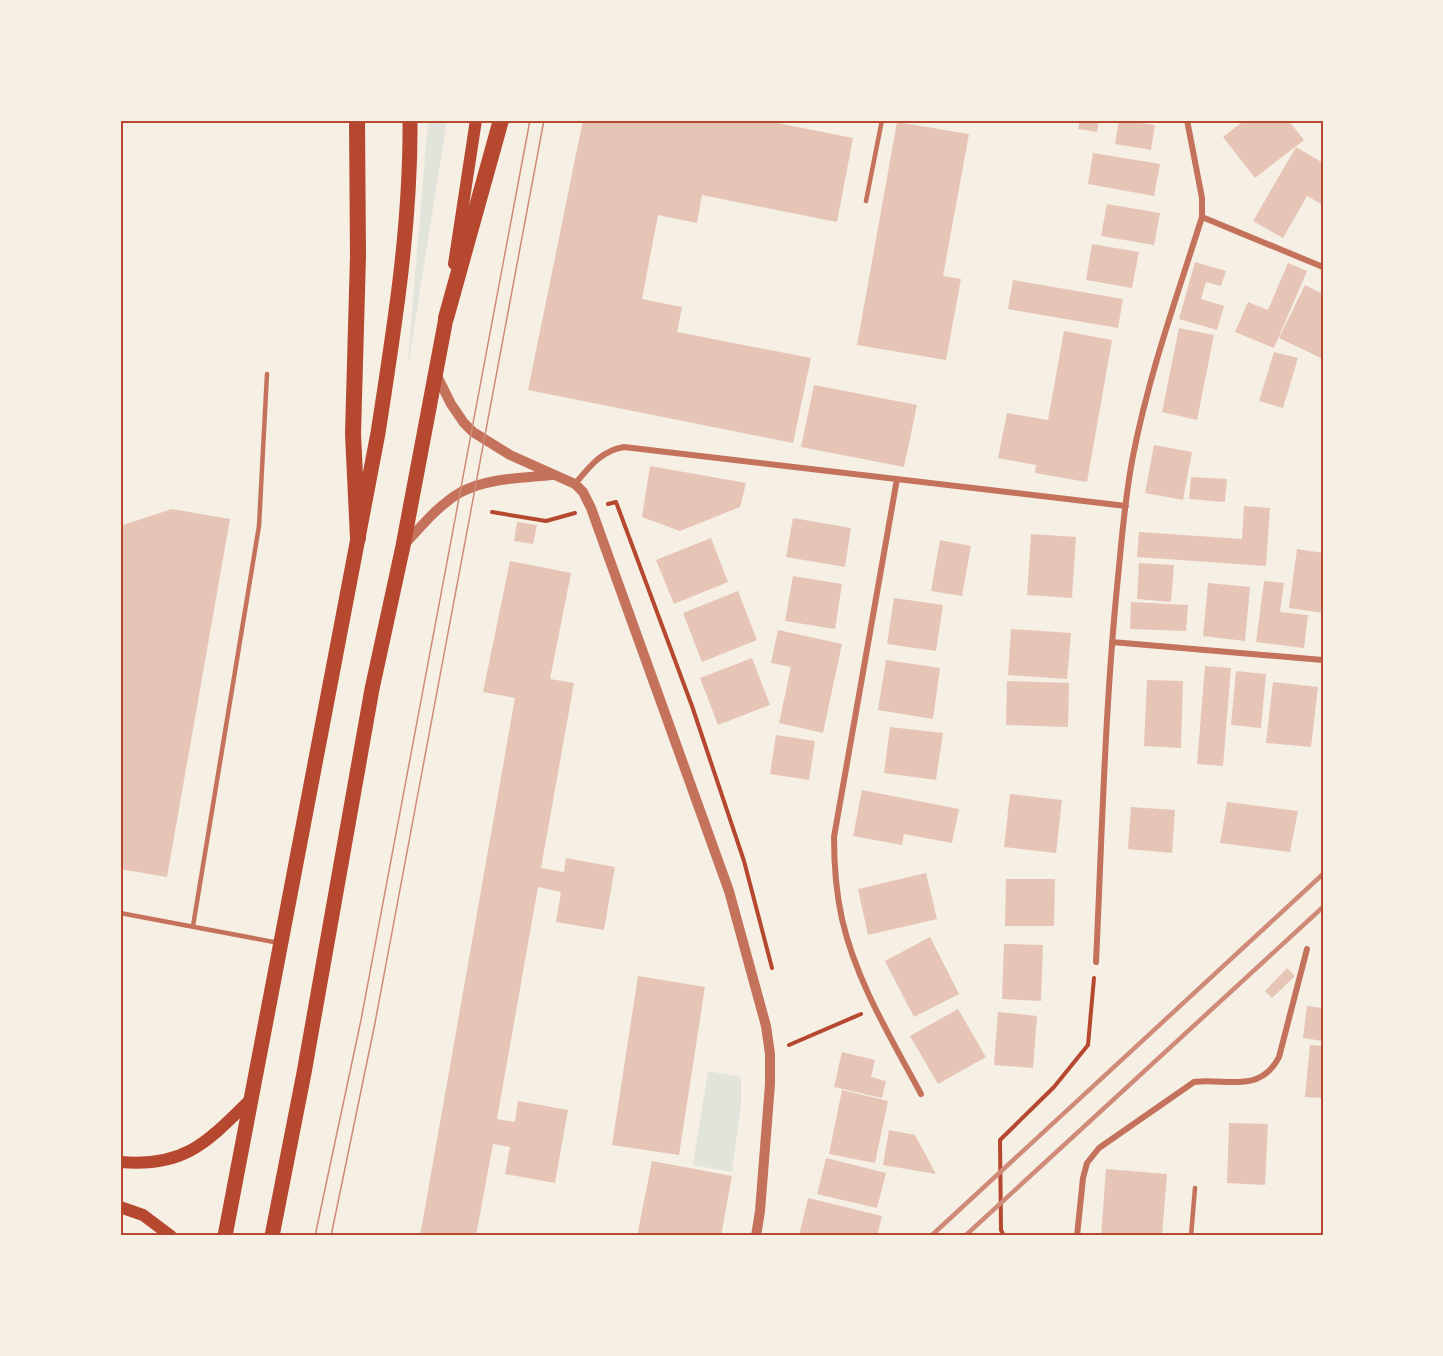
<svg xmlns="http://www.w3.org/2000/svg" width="1443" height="1356" viewBox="0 0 1443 1356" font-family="Arial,sans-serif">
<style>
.green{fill:#e2e4dc}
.building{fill:#e6c5b7}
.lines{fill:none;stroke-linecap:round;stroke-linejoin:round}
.path{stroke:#b5482f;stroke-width:4}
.service{stroke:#c5725c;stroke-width:4.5}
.minor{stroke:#c5725c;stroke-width:6}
.tertiary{stroke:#c5725c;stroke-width:10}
.secondary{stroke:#b5482f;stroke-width:12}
.primary{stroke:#b5482f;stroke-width:15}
.trunk{stroke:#b5482f;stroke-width:16}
.tram{stroke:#cf8b77;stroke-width:1.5}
.rail{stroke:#cf8b77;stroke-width:4.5}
.neatline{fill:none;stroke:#b5482f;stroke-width:2}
</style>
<rect width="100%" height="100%" fill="#f6efe4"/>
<path class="green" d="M428,120H447L407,372Z
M708,1071L741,1077V1104L732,1172L693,1165Z"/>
<path class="building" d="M583,120H763L853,138L837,222L702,195L697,223L658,215L642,299L682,307L677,332L811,358L793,443L528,390Z
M1080,120H1099L1097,132L1078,129Z
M1119,120L1155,125L1151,150L1115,144Z
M1245,120H1288L1304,140L1255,178L1223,137Z
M897,122L969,134L943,276L961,279L946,360L857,345Z
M1296,147L1323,163V205L1307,196L1283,238L1253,221Z
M1093,153L1160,164L1154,196L1088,184Z
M1107,204L1160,213L1154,245L1101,236Z
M1092,244L1139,252L1132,288L1086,280Z
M1195,262L1226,271L1221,286L1206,282L1201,299L1224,306L1217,330L1179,319Z
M1288,263L1307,271L1274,348L1235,332L1248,302L1268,310Z
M1013,280L1123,299L1118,328L1008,309Z
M1305,285L1323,294V359L1279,338Z
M1179,328L1214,335L1197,420L1162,412Z
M1064,331L1112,340L1087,482L1035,473L1036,465L998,458L1007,413L1048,420Z
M1274,352L1298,358L1283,408L1259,401Z
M814,385L917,405L904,467L801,447Z
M1154,445L1192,452L1183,500L1145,493Z
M650,466L746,483L740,507L680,531L642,517Z
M1191,477L1227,479L1225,502L1189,499Z
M1244,506L1270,508L1266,566L1137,557L1139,532L1242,539Z
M172,509L230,519L167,877L120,869V526Z
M793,518L851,528L845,567L786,557Z
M517,522L537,525L533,544L514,541Z
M1031,534L1076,537L1072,598L1027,595Z
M711,538L728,582L674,604L656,560Z
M940,540L971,546L962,596L931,591Z
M1297,549L1323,553V613L1289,608Z
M510,561L571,573L550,679L574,683L541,868L564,872L566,858L615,867L604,930L556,922L561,892L538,887L497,1119L515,1122L518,1101L568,1110L555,1183L505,1174L510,1147L493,1144L476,1236H420L515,698L483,692Z
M1139,563L1174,565L1171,602L1137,599Z
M793,576L842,584L835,629L785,621Z
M1264,581L1284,583L1280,612L1308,615L1304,648L1256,642Z
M1208,583L1250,587L1245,641L1203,636Z
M738,591L757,640L702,662L683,613Z
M894,598L943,605L936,651L887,644Z
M1131,602L1188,605L1186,631L1130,629Z
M1011,629L1071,633L1067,679L1008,675Z
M778,630L842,644L823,733L779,723L791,667L771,663Z
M752,658L770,705L718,725L700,678Z
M886,660L940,668L933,719L878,710Z
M1205,666L1231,668L1223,766L1197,764Z
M1236,671L1266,674L1261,728L1231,725Z
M1147,680L1183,681L1181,748L1144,746Z
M1007,681L1069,683L1068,727L1006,725Z
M1273,682L1318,687L1311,747L1266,743Z
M890,727L943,733L936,780L884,773Z
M776,735L815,741L809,780L770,774Z
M862,790L959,809L952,843L904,834L902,845L853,836Z
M1010,794L1062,800L1056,853L1004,847Z
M1227,802L1298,811L1290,852L1220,843Z
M1131,807L1175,810L1172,853L1128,849Z
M926,873L937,919L868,935L858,889Z
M1006,879H1055L1054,926H1005Z
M930,937L959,994L914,1017L885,961Z
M1004,944L1043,945L1041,1001L1002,999Z
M1287,968L1295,976L1272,998L1265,991Z
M638,976L705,987L679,1155L612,1145Z
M1307,1006L1323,1008V1041L1303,1038Z
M958,1009L986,1057L938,1084L910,1036Z
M998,1012L1037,1016L1033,1068L994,1065Z
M1310,1045L1323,1046V1098L1305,1097Z
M842,1052L875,1060L871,1077L886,1081L882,1098L834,1087Z
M842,1090L888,1101L875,1163L829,1154Z
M1229,1123L1268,1124L1265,1185L1227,1183Z
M889,1130L915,1135L936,1174L883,1165Z
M826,1158L886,1173L877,1208L817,1194Z
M652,1161L732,1176L721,1236H637Z
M1106,1169L1167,1174L1162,1236H1101Z
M808,1198L882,1216L877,1236H799Z"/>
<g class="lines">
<path class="path" d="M608,504L616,502L692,706L744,861L772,968
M492,512L546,521L575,513
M789,1045L861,1014
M1004,1236L1001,1230L1000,1140L1054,1087L1088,1045L1094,978"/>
<path class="service" d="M866,201L882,120
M120,913L279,943
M193,926L259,526L267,374
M1191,1236L1195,1188"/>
<path class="minor" d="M1202,217L1323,267
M897,479L834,837C834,864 836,892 842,919C856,981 891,1038 921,1094
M575,484C590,466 601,451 624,447L1126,506
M1112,642L1323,660
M1096,962C1102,834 1105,705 1118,577C1122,537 1125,496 1133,456C1149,374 1177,296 1202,217V198L1187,120
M1077,1236L1083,1178L1087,1163L1099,1148L1194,1082C1227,1078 1260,1094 1279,1057L1307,949"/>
<path class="tertiary" d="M436,374L451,404L464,423L473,432L510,455L575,484L583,492L591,508L729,891L766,1026L770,1054V1084L760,1211L756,1236
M403,546C420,528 438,505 461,492C488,478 522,478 552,475"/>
<path class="secondary" d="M454,264L476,120
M120,1162C186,1168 208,1141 252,1098
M120,1207L143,1215L171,1236"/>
<path class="primary" d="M225,1236L378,433C394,330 411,225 410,120
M272,1236L304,1073L372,689L403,546L446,318"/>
<path class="trunk" d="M357,120L358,256L353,434L358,538
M446,318L501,120"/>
<path class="tram" d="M315,1236L361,1020L530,120
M331,1236L375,1023L544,120"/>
<path class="rail" d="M931,1236L1323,874
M965,1236L1323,907"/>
</g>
<rect width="1443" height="1356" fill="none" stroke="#f6efe4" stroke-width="243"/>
<rect x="122" y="122" width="1200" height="1112" class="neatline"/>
</svg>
